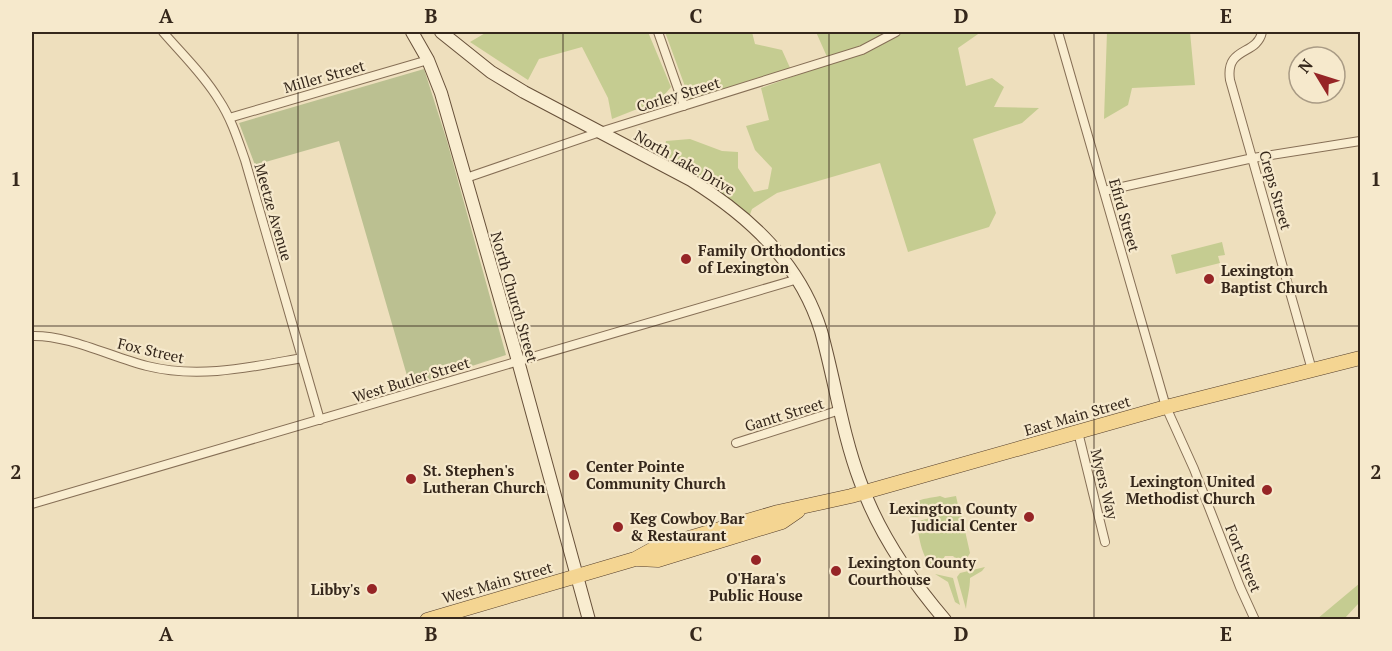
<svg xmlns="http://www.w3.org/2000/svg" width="1392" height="651" viewBox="0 0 1392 651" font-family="'PT Serif',serif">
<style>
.green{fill:#c5cc91}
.cemetery{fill:#bbc091}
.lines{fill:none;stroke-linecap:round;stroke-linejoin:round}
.minor-casing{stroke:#866f56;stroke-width:10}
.secondary-casing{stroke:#675039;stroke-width:14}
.primary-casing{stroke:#533d2b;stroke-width:15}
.minor{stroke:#f9edd0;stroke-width:8}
.secondary{stroke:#f9edd0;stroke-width:12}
.primary{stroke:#f4d592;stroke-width:14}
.grid{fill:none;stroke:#35271b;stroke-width:1.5;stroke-opacity:0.55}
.poi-dot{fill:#962526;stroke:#f6e9cc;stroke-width:2}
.labels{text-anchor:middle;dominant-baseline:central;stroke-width:4.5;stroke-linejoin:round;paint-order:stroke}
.street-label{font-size:15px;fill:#35271b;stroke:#f6e9cc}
.poi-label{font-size:15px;font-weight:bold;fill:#35271b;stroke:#f6e9cc;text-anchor:start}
.neatline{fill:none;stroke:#35271b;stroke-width:2}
.grid-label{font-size:20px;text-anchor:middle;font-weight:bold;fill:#35271b}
</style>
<rect width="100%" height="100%" fill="#eedfbd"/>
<path class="green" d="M487,32H648L671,87L660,100L612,119L608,98L582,47L539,59L528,80L470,42Z
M665,32H752L755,44L782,50L791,70L757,78L690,100Z
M816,32H893L879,40L828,59Z
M899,32H981L958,48L966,86L992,78L1004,87L994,107L1039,108L1022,123L973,139L996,213L989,227L908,252L880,163L777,193L752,209L748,220L661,164L666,141L690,139L722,151L738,152V168L754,192L768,189L772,168L755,150L746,126L769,120L761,88L830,63Z
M1107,32H1190L1195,85L1132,88L1128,105L1104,119Z
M1222,242L1225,255L1218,256L1220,263L1176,274L1171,255Z
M940,496L945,498L956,496L958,505L917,517H913L904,514C911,511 910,506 915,503C922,498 931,498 940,496Z
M955,511L961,513L970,553L966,560L959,562L953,556H945L942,561V567L935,569C922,560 919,538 917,524L919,521Z
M985,567L982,571L970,578C970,589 967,598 966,609L957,577L960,573Z
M935,574L953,578L960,605L955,602L948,582Z
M1360,583V603H1359L1344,619H1317Z"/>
<path class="cemetery" d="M424,69L447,141L506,355L410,386L339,141L255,165L239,123Z"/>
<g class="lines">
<defs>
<path id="minor" d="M163,32C182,54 204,75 219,100C231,118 238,140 245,160L320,420
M658,32L684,106
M1058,32L1166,407L1194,469L1240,587L1255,620
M1262,32C1257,56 1225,46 1230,80L1312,370
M229,118L428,60
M466,178L600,132L862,50L896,32
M1104,191L1253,158L1360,141
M32,336C69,335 111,357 147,366C199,379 251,367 302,358
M1078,432L1105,542
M736,443L840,410
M32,504L798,279"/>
<path id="secondary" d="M412,32L428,60L441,93L518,361L589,620
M441,32L491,72L524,92L691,180C750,217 800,263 821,331C835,381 842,433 860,481C878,532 910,579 945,620"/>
<path id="primary" d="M637,559L658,560L782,522L798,511
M427,620L635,559L655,548L778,512L851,496L1166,407L1360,358"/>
</defs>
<use href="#minor" class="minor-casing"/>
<use href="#secondary" class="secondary-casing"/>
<use href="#primary" class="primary-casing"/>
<use href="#minor" class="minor"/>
<use href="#secondary" class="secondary"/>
<use href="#primary" class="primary"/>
</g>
<path class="grid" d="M298,32V620M563,32V620M829,32V620M1094,32V620M32,326H1360"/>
<g class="poi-dot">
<circle cx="686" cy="259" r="6"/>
<circle cx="1209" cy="279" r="6"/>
<circle cx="574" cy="475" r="6"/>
<circle cx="411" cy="479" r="6"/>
<circle cx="1267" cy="490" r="6"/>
<circle cx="1029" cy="517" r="6"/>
<circle cx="618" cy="527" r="6"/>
<circle cx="756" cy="560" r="6"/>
<circle cx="836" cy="571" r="6"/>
<circle cx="372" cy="589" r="6"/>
</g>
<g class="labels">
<g class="street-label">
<text transform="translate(324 76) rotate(-16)">Miller Street</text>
<text transform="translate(678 94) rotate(-17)">Corley Street</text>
<text transform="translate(685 162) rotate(30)">North Lake Drive</text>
<text transform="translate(1276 190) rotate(74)">Creps Street</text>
<text transform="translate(274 212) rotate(74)">Meetze Avenue</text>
<text transform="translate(1125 215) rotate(74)">Efird Street</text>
<text transform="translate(515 297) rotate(74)">North Church Street</text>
<text transform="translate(151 350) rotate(13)">Fox Street</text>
<text transform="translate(411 379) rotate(-17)">West Butler Street</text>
<text transform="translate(784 414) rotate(-17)">Gantt Street</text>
<text transform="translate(1077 415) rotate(-16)">East Main Street</text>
<text transform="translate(1105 484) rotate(76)">Myers Way</text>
<text transform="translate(1244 558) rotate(68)">Fort Street</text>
<text transform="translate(497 582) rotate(-16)">West Main Street</text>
</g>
<g class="poi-label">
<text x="698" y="250">Family Orthodontics<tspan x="698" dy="17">of Lexington</tspan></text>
<text x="1221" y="270">Lexington<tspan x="1221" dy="17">Baptist Church</tspan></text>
<text x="586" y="466">Center Pointe<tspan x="586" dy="17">Community Church</tspan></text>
<text x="423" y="470">St. Stephen's<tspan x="423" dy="17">Lutheran Church</tspan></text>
<text x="1255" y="481" text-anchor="end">Lexington United<tspan x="1255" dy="17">Methodist Church</tspan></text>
<text x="1017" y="508" text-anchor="end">Lexington County<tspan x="1017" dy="17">Judicial Center</tspan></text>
<text x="630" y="518">Keg Cowboy Bar<tspan x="630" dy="17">&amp; Restaurant</tspan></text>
<text x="848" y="562">Lexington County<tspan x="848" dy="17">Courthouse</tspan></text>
<text x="756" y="578" text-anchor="middle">O'Hara's<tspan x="756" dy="17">Public House</tspan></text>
<text x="360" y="589" text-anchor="end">Libby's</text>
</g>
</g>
<rect width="1392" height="651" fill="none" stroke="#f6e9cc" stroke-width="66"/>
<g transform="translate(1317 75) rotate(308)"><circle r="28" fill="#f6e9cc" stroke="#a99b85" stroke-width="1.5"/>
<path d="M0-4.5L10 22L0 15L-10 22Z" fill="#962526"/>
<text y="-9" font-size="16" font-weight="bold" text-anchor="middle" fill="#35271b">N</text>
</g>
<rect x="33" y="33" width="1326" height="585" class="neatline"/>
<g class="grid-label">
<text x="166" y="23">A</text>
<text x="431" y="23">B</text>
<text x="696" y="23">C</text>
<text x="961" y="23">D</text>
<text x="1226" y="23">E</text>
<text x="16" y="186">1</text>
<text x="1376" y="186">1</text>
<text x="16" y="479">2</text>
<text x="1376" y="479">2</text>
<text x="166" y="641">A</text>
<text x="431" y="641">B</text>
<text x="696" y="641">C</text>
<text x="961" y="641">D</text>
<text x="1226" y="641">E</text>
</g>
</svg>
